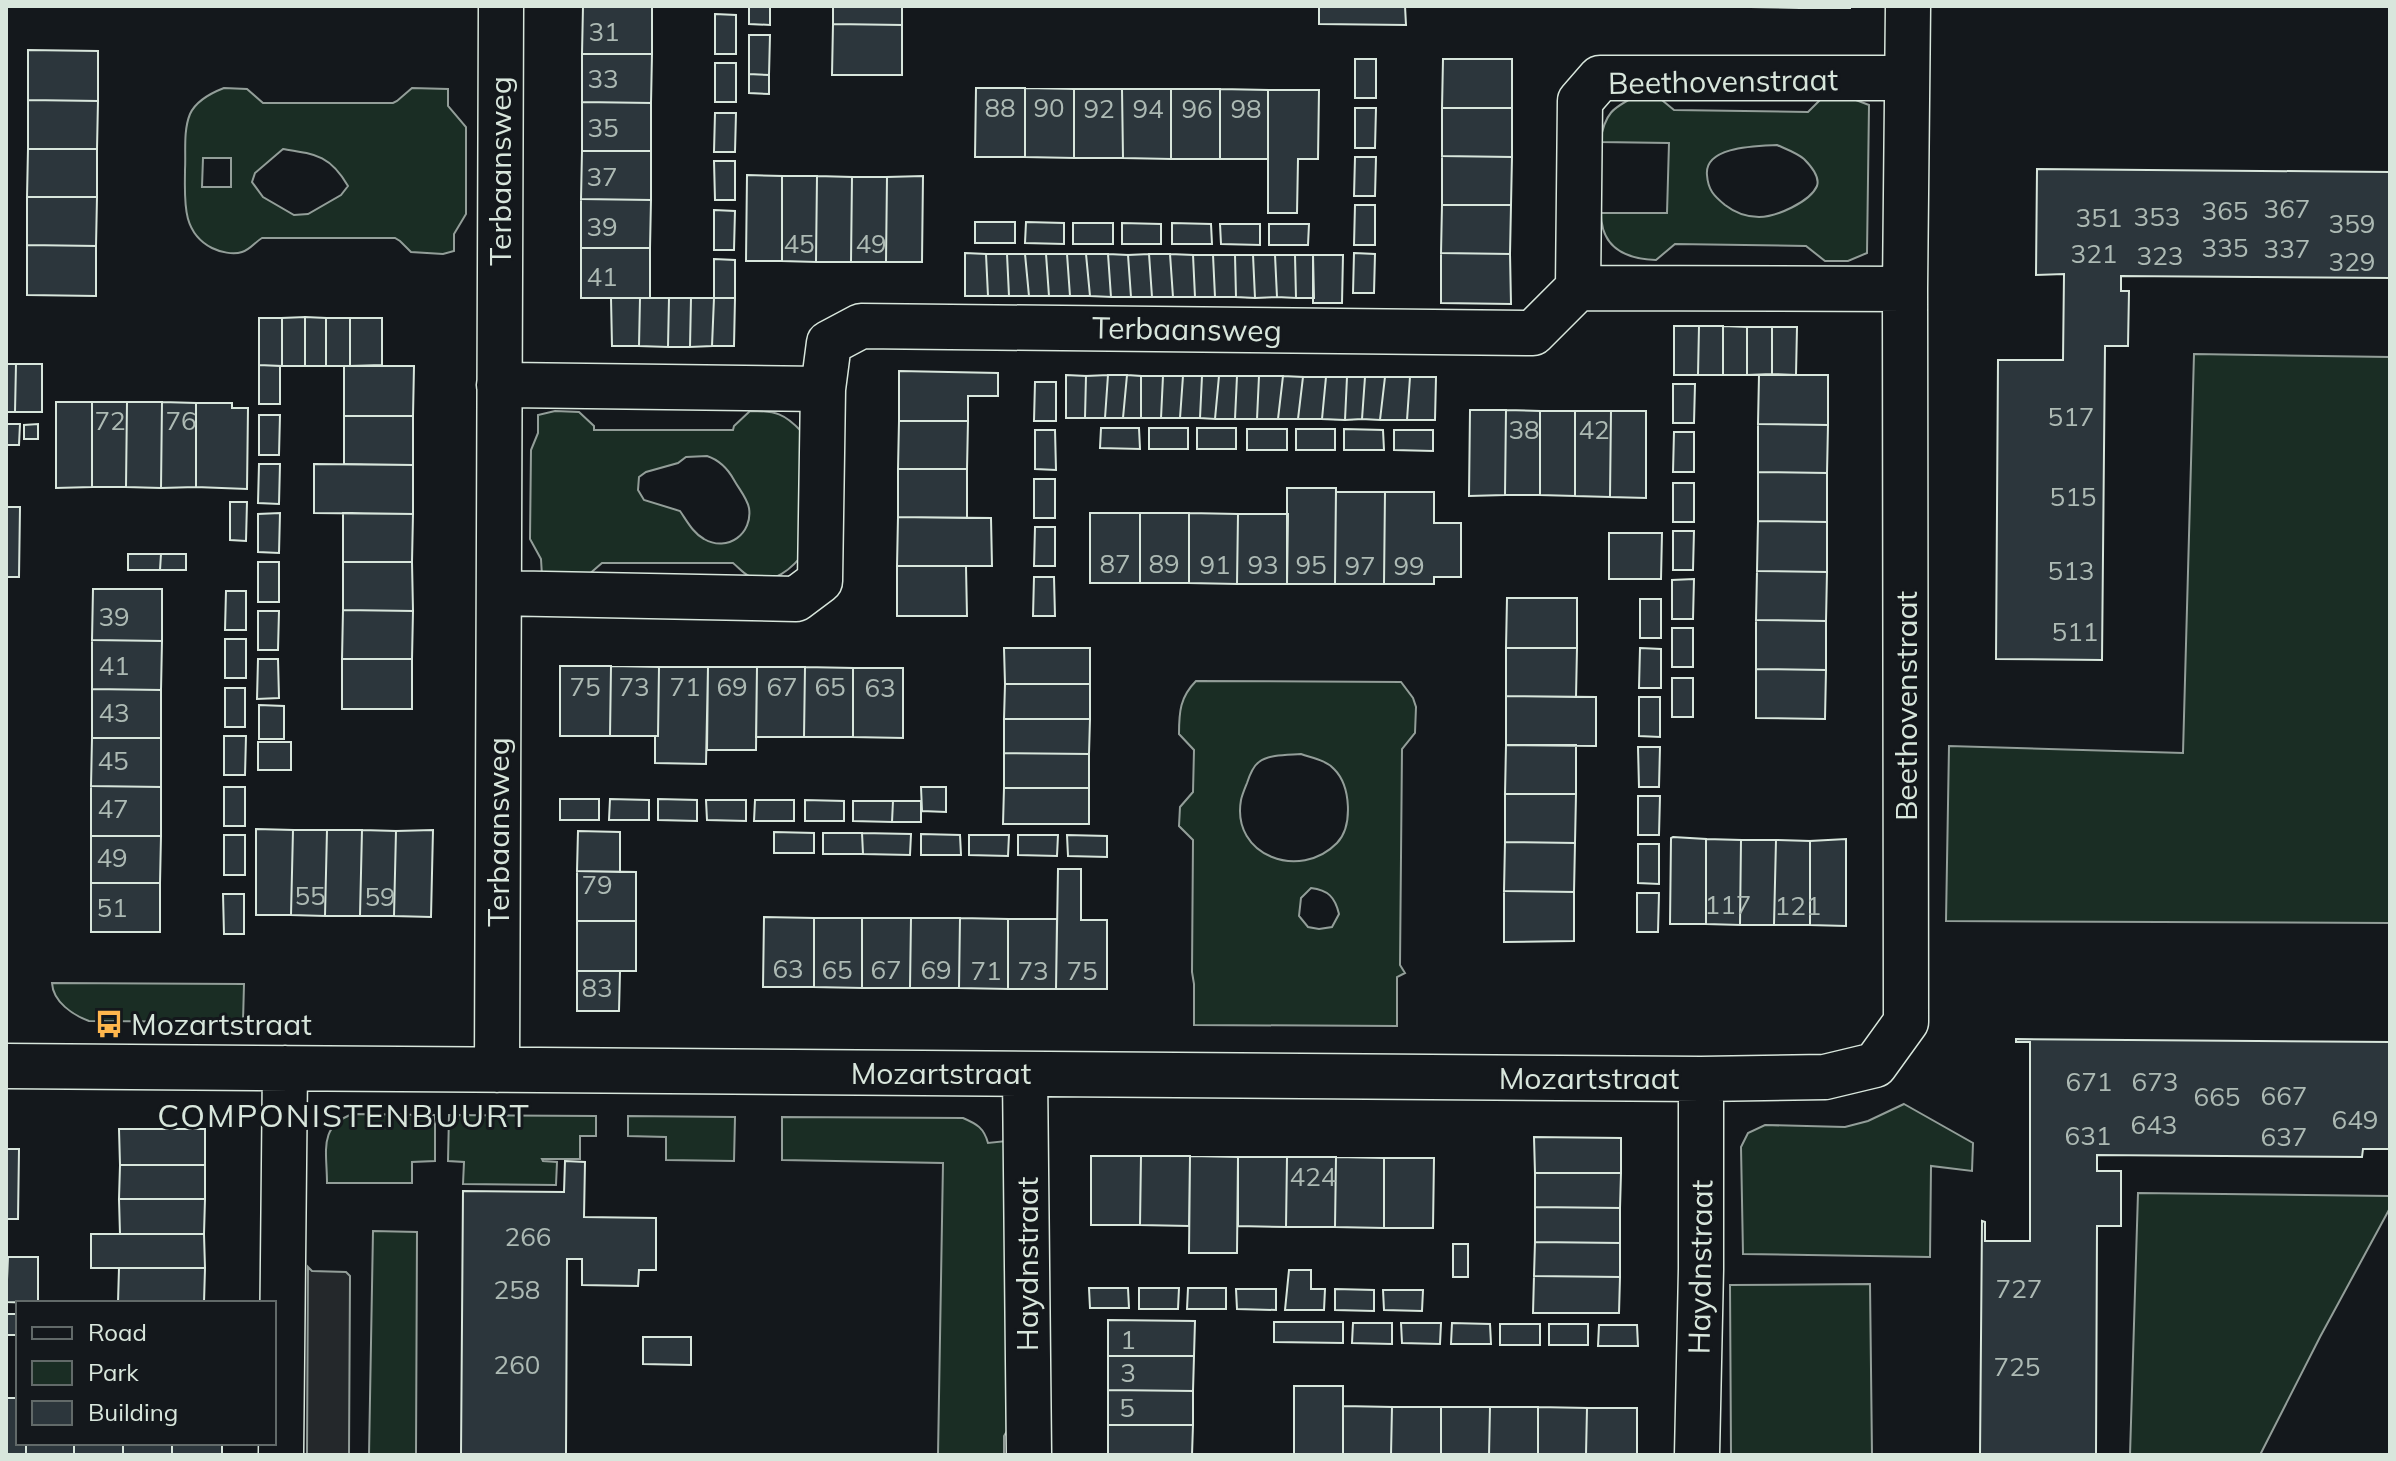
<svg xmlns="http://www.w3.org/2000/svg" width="2396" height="1461" viewBox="0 0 2396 1461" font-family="Mulish,sans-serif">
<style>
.green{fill:#1a2d24;stroke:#939e99;stroke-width:2;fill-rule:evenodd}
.parking{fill:#24282b;stroke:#939e99;stroke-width:2}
.building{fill:#2c363c;stroke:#d8e6dc;stroke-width:2}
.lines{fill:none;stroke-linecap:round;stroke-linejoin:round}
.minor-casing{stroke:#d8e6dc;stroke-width:47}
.minor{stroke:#14181c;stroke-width:44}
.labels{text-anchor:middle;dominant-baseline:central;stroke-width:6;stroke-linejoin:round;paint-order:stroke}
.number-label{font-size:26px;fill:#adbab4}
.street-label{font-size:30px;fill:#d8e6dc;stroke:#14181c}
.poi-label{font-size:30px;fill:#d8e6dc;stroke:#14181c;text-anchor:start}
.neighbourhood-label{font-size:32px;letter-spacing:2px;fill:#d8e6dc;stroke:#14181c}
</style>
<rect width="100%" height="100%" fill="#14181c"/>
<path class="green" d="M224,88L247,89L263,103H393L397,101L412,88L448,89V106L466,127V214L454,234V251L443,254L411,252L400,241L395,238H262C255,242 250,250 242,252C233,255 220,252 212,248C181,232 185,200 185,170C186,153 183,131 190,114C196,101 211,93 224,88ZM283,149C315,154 330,155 348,186L341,195L308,214L294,215L263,197L252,182L255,173ZM203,158H231V187H202Z
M1638,95L1657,96L1674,110L1808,112L1822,98L1848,97L1869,105L1867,253L1848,261H1825L1806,246L1675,244L1656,260C1625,259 1601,248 1601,213H1667L1669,143L1600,142C1605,113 1612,108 1638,95ZM1777,145C1786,149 1797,153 1804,159C1810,165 1820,177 1817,186C1810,202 1776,217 1759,217C1747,217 1734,212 1725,205C1714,196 1708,190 1707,175C1704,146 1757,146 1777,145Z
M2194,354L2390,357V923L1946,921L1949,746L2183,753Z
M555,411L579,412L594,426V430H733L734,426L750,411C776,411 784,413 802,432L806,550C794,567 772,588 749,576C744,574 738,567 733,563H602L587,576H542L541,559L530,539L531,450L538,433V415ZM707,456C719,460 728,469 734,480C739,489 747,498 749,508C753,533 728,553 704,539C693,533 687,521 680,511L644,500L638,490L639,477L646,472L678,463L686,457Z
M1196,681L1401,682L1413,698L1416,707L1415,733L1402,749L1400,965L1405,973L1397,977V1026L1194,1025V984L1192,972L1193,840L1179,826L1180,807L1193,792L1194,750L1179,734C1179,712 1180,697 1196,681ZM1301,754C1312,758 1326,760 1334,769C1351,786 1353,826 1337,843C1300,881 1231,856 1241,800C1242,795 1245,788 1247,783C1249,777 1253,766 1259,762C1270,754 1288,755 1301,754ZM1311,888C1328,890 1335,897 1339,914L1332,927L1319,929L1308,927L1299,916L1301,898Z
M52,983L244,984L243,1022L89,1021C73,1015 53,1002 52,983Z
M1904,1104L1973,1143L1972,1171L1931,1166L1930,1257L1743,1254L1741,1147L1748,1133L1765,1125L1845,1127L1868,1121Z
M353,1114L435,1115V1161L412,1162V1183H327C327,1151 318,1126 353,1114Z
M449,1115L596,1116V1136H580V1159H542L543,1161L557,1162L556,1185L463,1184L464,1162L448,1161Z
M628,1116L735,1117L734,1161L666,1160V1137L628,1136Z
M782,1117L963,1118C977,1124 984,1128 988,1143L1006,1141L1016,1416L1004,1436V1455H938L943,1163L782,1160Z
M2138,1193L2390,1196V1208L2320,1337L2260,1455H2130Z
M373,1231L417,1232L416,1455H369Z
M1870,1284L1872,1455H1731L1730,1285Z"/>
<path class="parking" d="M308,1267L312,1271L346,1272L350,1276L349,1455H307Z"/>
<path class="building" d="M583,6H652V54H582Z
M749,6H770V25L749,24Z
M833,6H902V25L833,24Z
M1319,6H1405L1406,25L1319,24Z
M1751,6H1799V8L1751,7Z
M1799,6H1850V8H1799Z
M715,14L736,15V54H715Z
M833,24L902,25V75H832Z
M749,35H770L769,75L749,74Z
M28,50L98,51V101L28,100Z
M582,54H652L651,103L582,102Z
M1355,59H1376V98H1355Z
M1443,59H1512V108H1442Z
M715,63H736V102H715Z
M749,74L769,75V94L749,93Z
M976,88H1025V157H975Z
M1025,88L1074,89V158L1025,157Z
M1074,89H1122L1123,158H1074Z
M1122,89H1171V159L1123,158Z
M1171,89H1220V159H1171Z
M1220,89L1268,90V159H1220Z
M1268,90H1319L1318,159H1298L1297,213H1268Z
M28,100L98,101L97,149H28Z
M582,102L651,103V151H582Z
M1355,108H1376L1375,148H1355Z
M1442,108H1512V157L1442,156Z
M715,113H736L735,152H714Z
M28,149H97V197H27Z
M582,151H651V200L581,199Z
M1442,156L1512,157L1511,205H1442Z
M1355,157H1376L1375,196H1354Z
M714,161H735V200H715Z
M2037,169L2390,172V278L2121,276V291H2129L2128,346H2105L2102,660L1996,659L1998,360H2063L2064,274L2036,275Z
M747,175L782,176V261H746Z
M782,176H817L816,262L782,261Z
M817,176L852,177L851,262H816Z
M923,176L922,262H886L887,177Z
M852,177H887L886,262H851Z
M27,197H97L96,246L27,245Z
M581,199L651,200L650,248H581Z
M1355,205H1375V245H1354Z
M1442,205H1511L1510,254L1441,253Z
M714,210L735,211L734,250H714Z
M975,222H1015V243H975Z
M1026,222L1064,223V244L1025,243Z
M1073,223H1113V244H1073Z
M1122,223L1161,224V244H1122Z
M1172,223L1211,224L1212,244H1172Z
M1220,224H1260V245L1221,244Z
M1269,224H1309L1308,245H1269Z
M27,245L96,246V296L27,295Z
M581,248H650V298H581Z
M965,253L986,254L988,296H965Z
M1354,253L1375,254L1374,293H1353Z
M1441,253L1510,254L1511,304L1441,303Z
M986,254H1007L1009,296H988Z
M1007,254H1025L1029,296H1009Z
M1025,254H1046L1049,296H1029Z
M1046,254H1067L1070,296H1049Z
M1067,254H1086L1090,296H1070Z
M1086,254H1108L1111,297L1090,296Z
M1108,254L1128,255L1131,297H1111Z
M1149,254H1170L1173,297H1152Z
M1149,254L1152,297H1131L1128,255Z
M1170,254L1193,255L1195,297H1173Z
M1193,255H1213L1215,297H1195Z
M1213,255H1235L1236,297H1215Z
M1235,255H1253L1255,298L1236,297Z
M1253,255H1275L1277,297L1255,298Z
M1275,255H1295L1296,298L1277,297Z
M1295,255H1313L1314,298H1296Z
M1313,255H1343L1342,303H1313Z
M714,259L735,260V298H714Z
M611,298H640L639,346H612Z
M640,298H669L668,347L639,346Z
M669,298H691L690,347H668Z
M691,298H714L712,346L690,347Z
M714,298H735L734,346H712Z
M305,317V366H282V318Z
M305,317L326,318V366H305Z
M259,318H282V366L259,365Z
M326,318H350V366H326Z
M350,318H382V365L350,366Z
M1674,326H1699L1698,375H1674Z
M1699,326H1723V375H1698Z
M1723,326L1747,327V375H1723Z
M1747,327H1772V374L1747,375Z
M1772,327H1797L1796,375L1772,374Z
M6,364H16L15,412H6Z
M16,364H42V412H15Z
M259,365L280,366V404H259Z
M344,366H414L413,416H344Z
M899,371L998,373V396H968V421H899Z
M1066,375L1086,376L1085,418H1066Z
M1108,375L1105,418H1085L1086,376Z
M1108,375H1127L1123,418H1105Z
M1127,375L1141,376V418H1123Z
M1759,375H1828V425L1758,424Z
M1141,376H1163L1161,418H1141Z
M1163,376H1183L1180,418H1161Z
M1183,376H1202L1200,418H1180Z
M1202,376H1219L1215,419L1200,418Z
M1219,376H1237L1235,419H1215Z
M1237,376H1259L1257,419H1235Z
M1259,376H1283L1278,419H1257Z
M1283,376L1303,377L1298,419H1278Z
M1303,377H1326L1322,419H1298Z
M1326,377H1347L1345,420L1322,419Z
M1347,377H1365L1362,419L1345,420Z
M1365,377H1385L1380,420L1362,419Z
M1385,377H1410L1407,420H1380Z
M1410,377H1436L1435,420H1407Z
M1035,382H1056V421H1034Z
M1673,384H1695L1694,423H1673Z
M56,402H92V487L56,488Z
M92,402H127L126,487H92Z
M127,402H162L161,488L126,487Z
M162,402L196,403V487L161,488Z
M196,403H232V408H248L247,489L196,487Z
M1470,410H1506L1505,495L1469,496Z
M1506,410L1540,411V495H1505Z
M1540,411H1575V496L1540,495Z
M1575,411H1611L1610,497L1575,496Z
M1611,411H1646V498L1610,497Z
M259,415H280L279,455H259Z
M344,416H413V465L344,464Z
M899,421H968L967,469H898Z
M6,424H20L19,445H6Z
M38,424V439H24V425Z
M1758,424L1828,425L1827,473L1758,472Z
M1101,428H1139L1140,449L1100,448Z
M1149,428H1188V449H1149Z
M1197,428H1236V449H1197Z
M1247,429H1287V450H1247Z
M1296,429H1335V450H1296Z
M1344,429L1383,430L1384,450H1344Z
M1035,430H1055L1056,470L1035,469Z
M1394,430H1433V451L1394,450Z
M1674,432H1694V472H1673Z
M259,464H280L279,504L258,503Z
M314,464L413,465V514L314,513Z
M898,469H967V518L898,517Z
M1758,472L1827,473V522L1758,521Z
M1034,479H1055V518H1034Z
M1673,483H1694V522H1673Z
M1287,488H1336L1335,584H1287Z
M1336,492H1385L1384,584H1335Z
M1385,492H1434V523H1461V577H1434V584H1384Z
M230,502H247L246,541L230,540Z
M6,507H20L19,577H6Z
M280,513L279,553L258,552V514Z
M343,513L413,514L412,562H343Z
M1090,513H1140V583H1090Z
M1140,513H1189V583H1140Z
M1189,513L1238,514L1237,584L1189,583Z
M1238,514H1288L1287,584H1237Z
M898,517L991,518L992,566H897Z
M1758,521L1827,522V572L1757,571Z
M1035,527H1055V566H1034Z
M1673,531H1694L1693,570H1673Z
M1609,533H1662L1661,579H1609Z
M128,554H161L160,570H128Z
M161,554H186V570H160Z
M258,562H279V602H258Z
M343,562H412L413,611L343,610Z
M897,566H966L967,616H897Z
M1757,571L1827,572L1826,621L1756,620Z
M1034,577H1054L1055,616H1033Z
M1694,579L1693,619H1672V580Z
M93,589H162V641L92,640Z
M226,591H246V630H225Z
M1507,598H1577V648H1506Z
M1640,599H1661V638H1640Z
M343,610L413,611L412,659H342Z
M258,611H279L278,650H258Z
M1756,620L1826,621V670L1756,669Z
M1672,628H1693V667H1672Z
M225,639H246V678H225Z
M92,640L162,641L161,690L92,689Z
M1004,648H1090V684H1005Z
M1506,648H1577L1576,697L1506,696Z
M1640,648L1661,649V688H1639Z
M258,659H278L279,698L257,699Z
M342,659H412V709H342Z
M560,666H611L610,736H560Z
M611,666L659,667L658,736H610Z
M659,667H708L706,764L655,763V736H658Z
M708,667H757L756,750H707Z
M757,667H805L804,737H756Z
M805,667L853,668V737H804Z
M853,668H903V738L853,737Z
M1756,669L1826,670L1825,719L1756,718Z
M1672,678H1693V717H1672Z
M1005,684H1090V719H1004Z
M225,688H245V727H225Z
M92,689L161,690V738H92Z
M1506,696L1596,697V746L1506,745Z
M1639,697H1660V737L1639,736Z
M259,705L284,706V739H259Z
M1004,719H1090L1089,754L1004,753Z
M224,736H246L245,775H224Z
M92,738H161V787L91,786Z
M258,742H291V770H258Z
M1506,745H1576V794H1505Z
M1638,747H1660L1659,787H1639Z
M1004,753L1089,754V788H1004Z
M91,786L161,787V836H91Z
M224,787H245V826H224Z
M921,787H946V812L922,811Z
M1004,788H1089V824H1003Z
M1505,794H1576L1575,843L1505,842Z
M1638,796H1660L1659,835H1638Z
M560,799H599V820H560Z
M610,799L649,800V820H609Z
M658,799L697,800V821L658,820Z
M706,800H746V821L707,820Z
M755,800H794V821H754Z
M805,800L844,801V821H805Z
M853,801H893L892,822L853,821Z
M893,801H921V822H892Z
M256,829L293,830L291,915H256Z
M293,830H327L325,916L291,915Z
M327,830H362L360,916H325Z
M362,830L396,831L394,916H360Z
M433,830L431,917L394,916L396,831Z
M578,831L620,832V872L577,871Z
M774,832L814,833V853H774Z
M823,833H862L863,854H823Z
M862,833L911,834L910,855L863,854Z
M921,834L960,835L961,855H921Z
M224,835H245V875H224Z
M969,835H1009L1008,856L969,855Z
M1018,835H1058L1057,856L1018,855Z
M1067,835L1107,836V857L1068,856Z
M91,836H161L160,883H91Z
M1673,837L1706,839V924H1670L1671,838Z
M1706,839L1741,840L1740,925L1706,924Z
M1846,839V926L1810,925V841Z
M1741,840H1776L1774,925H1740Z
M1776,840L1810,841V925H1774Z
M1505,842L1575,843L1574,892L1504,891Z
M1638,844H1659V884L1638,883Z
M1058,869H1081V920H1107V989H1056Z
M577,871L636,872V921H577Z
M91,883H160V932H91Z
M1504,891L1574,892V941L1504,942Z
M1637,893H1659L1658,932H1637Z
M223,894H244V934H224Z
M764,917L814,918V987H763Z
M814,918H862V988L814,987Z
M862,918H911L910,988H862Z
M911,918H960L959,988H910Z
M960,918L1008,919V989L959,988Z
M1008,919H1057L1056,989H1008Z
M577,921H636V971H577Z
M577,971H620L619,1011H577Z
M2016,1039L2390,1042V1149H2363L2362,1157L2097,1155V1171H2121V1226H2097L2096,1455H1980L1982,1221L1985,1222V1241H2030V1042H2016Z
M119,1129H205V1165H120Z
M1534,1137L1621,1138V1173H1535Z
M6,1149H19L18,1219H6Z
M1091,1156H1141L1140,1225H1091Z
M1141,1156H1190L1189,1226L1140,1225Z
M1190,1156L1238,1157L1237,1253H1189Z
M1238,1157H1287L1286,1227L1238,1226Z
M1287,1157H1336L1335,1227H1286Z
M1336,1157L1384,1158V1228L1335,1227Z
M1384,1158H1434L1433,1228H1384Z
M565,1161L585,1162L584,1217L656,1218V1270H639L638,1286L582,1285V1259H567L566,1455H461L463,1191L564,1192Z
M120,1165H205V1199H119Z
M1535,1173H1621L1620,1208L1535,1207Z
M119,1199H205L204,1234H120Z
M1535,1207L1620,1208V1243L1535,1242Z
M91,1234H204L205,1268H91Z
M1535,1242L1620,1243V1277L1534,1276Z
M1453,1244H1468V1277H1453Z
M8,1257H38V1303L6,1302Z
M119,1268H205L204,1303H118Z
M1289,1270H1311V1289H1325L1324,1310H1285Z
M1534,1276L1620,1277L1619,1313H1533Z
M1089,1288H1128L1129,1308H1090Z
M1139,1288H1179L1178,1309H1139Z
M1188,1288H1226V1309H1187Z
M1236,1289H1276V1310L1237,1309Z
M1335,1289L1374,1290V1311L1335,1310Z
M1383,1290H1423L1422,1311L1384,1310Z
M6,1314H18V1335H6Z
M1108,1320L1195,1321L1194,1356H1108Z
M1274,1322H1343V1343L1274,1342Z
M1353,1323H1392V1344L1352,1343Z
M1401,1323H1441L1440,1344L1402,1343Z
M1452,1323L1490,1324L1491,1344H1451Z
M1500,1324H1540V1345H1500Z
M1549,1324H1588V1345H1549Z
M1599,1325H1637L1638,1346H1598Z
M643,1337H691V1365L643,1364Z
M1108,1356H1194L1193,1391L1108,1390Z
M1294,1386H1343V1455H1294Z
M1108,1390L1193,1391V1425H1108Z
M6,1398H18V1443H26V1455H6Z
M1343,1406L1392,1407L1391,1455H1343Z
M1392,1407H1441V1455H1391Z
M1441,1407H1490L1489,1455H1441Z
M1490,1407H1538V1455H1489Z
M1538,1407L1587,1408L1586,1455H1538Z
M1587,1408H1637V1455H1586Z
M1108,1425H1193L1192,1455H1108Z
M26,1443H74V1455H26Z
M74,1443H123V1455H74Z
M123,1443H172V1455H123Z
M172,1443H222V1455H172Z"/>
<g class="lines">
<defs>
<path id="minor" d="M1578,288L1580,101L1600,78H1907
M1578,288L1905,289
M499,385L823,389L829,343L861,326L1533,333L1578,288
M499,593L796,599L820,581L823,389
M6,1066L1701,1079L1825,1077L1875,1065L1906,1022L1905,289L1908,6
M497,1070L501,6
M1025,1074L1029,1455
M281,1455L285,1068
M1697,1455L1701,1269V1079"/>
</defs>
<use href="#minor" class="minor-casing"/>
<use href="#minor" class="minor"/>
</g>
<defs>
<symbol id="bus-bare" viewBox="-9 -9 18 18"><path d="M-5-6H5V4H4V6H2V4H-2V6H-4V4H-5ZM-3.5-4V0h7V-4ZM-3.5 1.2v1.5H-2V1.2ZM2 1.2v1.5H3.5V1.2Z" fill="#ffb74d" stroke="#14181c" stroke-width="2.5" paint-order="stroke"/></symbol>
</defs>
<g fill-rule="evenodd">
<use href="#bus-bare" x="89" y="1004" width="40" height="40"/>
</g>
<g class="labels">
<g class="number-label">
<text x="604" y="31">31</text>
<text x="603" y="78">33</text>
<text x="1000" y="107">88</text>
<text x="1049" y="107">90</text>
<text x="1099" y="108">92</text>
<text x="1148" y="108">94</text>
<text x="1197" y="108">96</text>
<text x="1246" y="108">98</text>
<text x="603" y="127">35</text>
<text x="602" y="176">37</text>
<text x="2287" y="208">367</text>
<text x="2225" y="210">365</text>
<text x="2157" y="216">353</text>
<text x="2099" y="217">351</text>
<text x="2352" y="223">359</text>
<text x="602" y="226">39</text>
<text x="799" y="243">45</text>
<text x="871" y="243">49</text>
<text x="2225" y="247">335</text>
<text x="2287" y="248">337</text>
<text x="2094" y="253">321</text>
<text x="2160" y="255">323</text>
<text x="2352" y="261">329</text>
<text x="602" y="276">41</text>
<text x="2071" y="416">517</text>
<text x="110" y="420">72</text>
<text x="181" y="420">76</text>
<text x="1524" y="429">38</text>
<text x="1594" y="429">42</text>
<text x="2073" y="496">515</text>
<text x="1115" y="563">87</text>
<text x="1164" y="563">89</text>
<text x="1215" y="564">91</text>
<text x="1263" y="564">93</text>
<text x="1311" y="564">95</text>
<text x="1360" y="565">97</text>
<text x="1409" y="565">99</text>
<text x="2071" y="570">513</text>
<text x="114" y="616">39</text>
<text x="2075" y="631">511</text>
<text x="114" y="665">41</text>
<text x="585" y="686">75</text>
<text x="634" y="686">73</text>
<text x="685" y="686">71</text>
<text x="732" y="686">69</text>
<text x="782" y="686">67</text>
<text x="830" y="686">65</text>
<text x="880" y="687">63</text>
<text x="114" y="712">43</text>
<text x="113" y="760">45</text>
<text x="113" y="808">47</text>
<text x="112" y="857">49</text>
<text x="597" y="884">79</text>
<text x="310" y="895">55</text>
<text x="380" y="896">59</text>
<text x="1728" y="904">117</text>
<text x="1798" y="905">121</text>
<text x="112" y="907">51</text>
<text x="788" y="968">63</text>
<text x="837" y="969">65</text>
<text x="886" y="969">67</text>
<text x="936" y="969">69</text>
<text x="986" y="970">71</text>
<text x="1033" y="970">73</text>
<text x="1082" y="970">75</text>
<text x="597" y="987">83</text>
<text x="2089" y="1081">671</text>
<text x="2155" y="1081">673</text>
<text x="2284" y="1095">667</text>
<text x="2217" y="1096">665</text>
<text x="2355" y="1119">649</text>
<text x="2154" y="1124">643</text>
<text x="2088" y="1135">631</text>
<text x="2284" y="1136">637</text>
<text x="1313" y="1176">424</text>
<text x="528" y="1236">266</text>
<text x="2019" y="1288">727</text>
<text x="517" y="1289">258</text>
<text x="1128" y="1339">1</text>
<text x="517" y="1364">260</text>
<text x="2017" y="1366">725</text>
<text x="1128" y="1372">3</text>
<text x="1127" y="1407">5</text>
</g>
<g class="street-label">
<text transform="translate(1723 81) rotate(-1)">Beethovenstraat</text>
<text transform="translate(500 171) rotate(-90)">Terbaansweg</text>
<text transform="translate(1187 329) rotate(1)">Terbaansweg</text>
<text transform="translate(1906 706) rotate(-90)">Beethovenstraat</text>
<text transform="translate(498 832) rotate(-90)">Terbaansweg</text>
<text x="941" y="1073">Mozartstraat</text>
<text x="1589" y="1078">Mozartstraat</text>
<text transform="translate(1027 1264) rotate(-90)">Haydnstraat</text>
<text transform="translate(1700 1267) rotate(-89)">Haydnstraat</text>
</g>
<g class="poi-label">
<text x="131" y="1024">Mozartstraat</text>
</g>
<g class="neighbourhood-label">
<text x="344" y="1115">COMPONISTENBUURT</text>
</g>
</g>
<rect width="2396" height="1461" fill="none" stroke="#d8e6dc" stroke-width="16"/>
<rect x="16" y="1301" width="260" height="144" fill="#14181c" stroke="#626a69" stroke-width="2"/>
<rect x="32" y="1327" width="40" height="12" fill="#14181c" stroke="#626a69" stroke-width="2"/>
<text x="88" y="1341" font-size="24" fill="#d8e6dc">Road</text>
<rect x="32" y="1361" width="40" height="24" fill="#1a2d24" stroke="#626a69" stroke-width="2"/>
<text x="88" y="1381" font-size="24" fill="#d8e6dc">Park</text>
<rect x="32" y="1401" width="40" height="24" fill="#2c363c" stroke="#626a69" stroke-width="2"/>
<text x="88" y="1421" font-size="24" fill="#d8e6dc">Building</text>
</svg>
